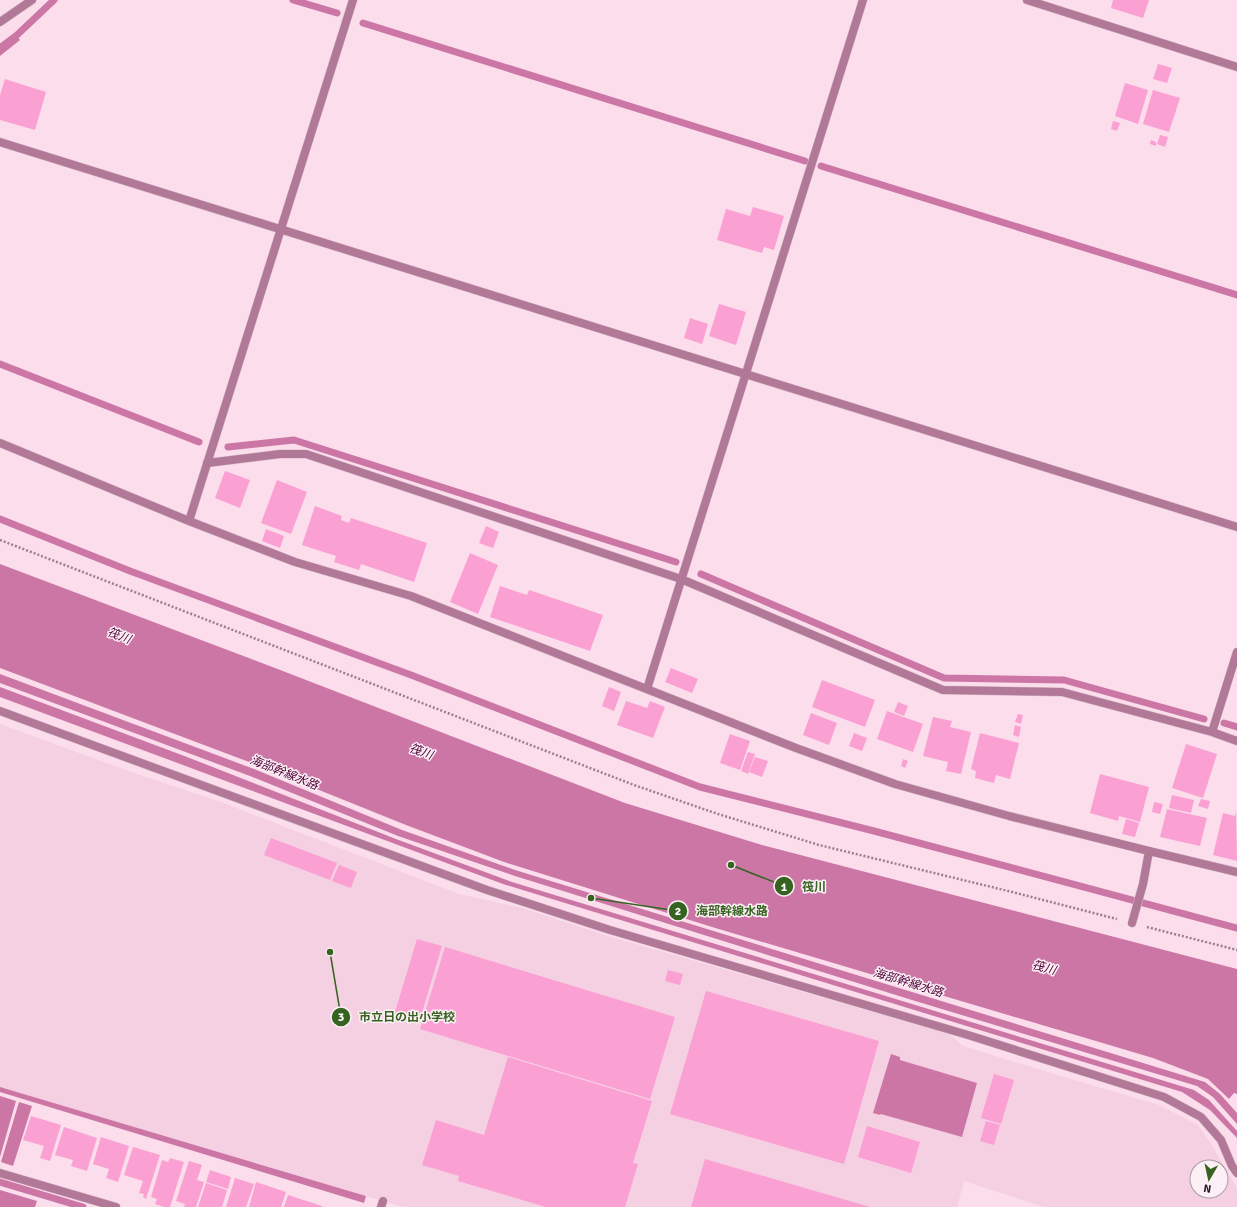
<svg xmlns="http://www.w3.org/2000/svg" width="1237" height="1207" viewBox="0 0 1237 1207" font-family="Signika,'Noto Sans JP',sans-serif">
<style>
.built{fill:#f5cfe2;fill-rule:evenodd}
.water{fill:#cc76a6}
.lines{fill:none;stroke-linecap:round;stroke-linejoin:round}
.stream{stroke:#cc76a6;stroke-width:7}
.building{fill:#fba0d2}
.minor-casing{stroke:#d6bbc8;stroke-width:9}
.path{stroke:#96818c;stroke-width:2.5;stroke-dasharray:2 2;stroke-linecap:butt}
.minor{stroke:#b27897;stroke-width:8}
.labels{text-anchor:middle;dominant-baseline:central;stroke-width:3;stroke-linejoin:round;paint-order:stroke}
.water-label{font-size:12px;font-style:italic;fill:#4f0035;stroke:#fcf0f6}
.leader{fill:none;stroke:#376321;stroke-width:1.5}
.callout-dot{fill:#376321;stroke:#fcf0f6;stroke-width:1.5}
.mark-label{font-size:12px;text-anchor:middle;font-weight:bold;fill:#fff}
.callout-label{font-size:12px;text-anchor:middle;font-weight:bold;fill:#376321;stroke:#fcf0f6;stroke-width:3;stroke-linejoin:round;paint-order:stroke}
</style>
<rect width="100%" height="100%" fill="#fbddec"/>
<path class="built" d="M0,724L131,772L218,801L459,894L522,908L608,936L949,1034L963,1046L1067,1078L1159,1105L1198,1125L1210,1142L1237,1188V1207H1044L964,1181L957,1207H403L0,1087ZM1197,1167H1221V1191H1197Z"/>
<path class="water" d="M15,33L20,40L0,56V44Z
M0,564L275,668L625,803L762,845L1237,969V1094L1234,1093L1229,1099L1208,1079L1153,1058L712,927L504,862L406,825L257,765L0,668Z
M0,674L254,769L402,830L515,870L1205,1082L1220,1094L1237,1113V1124L1213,1097L1197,1086L912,1000L515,876L398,836L250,776L0,683Z
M0,687L187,757L396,839L512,882L1194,1090L1209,1100L1237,1131V1138L1210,1110L1182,1092L503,884L0,697Z
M891,1054L900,1057V1060L977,1083L962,1137L881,1114L880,1115L873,1113Z
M0,1087L366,1196L364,1203L0,1092Z
M0,1096L16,1101L0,1157Z
M19,1102L32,1106L13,1166L1,1162Z
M0,1190L37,1201L35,1207H0Z"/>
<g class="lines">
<path class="stream" d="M293,0L337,13
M363,23L805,161
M0,48L17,35L54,0
M821,166L1237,295
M0,364L199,442
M228,447L294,440L676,562
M0,519L130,571L411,675L700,787L874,831L1237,928
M701,574L944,678L1064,680L1204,719
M1224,723L1237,727
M0,1182L83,1207"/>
</g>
<path class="building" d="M1113,0H1149L1143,18L1111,8Z
M1158,64L1172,68L1167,83L1153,79Z
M5,79L46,92L35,130L0,120V95Z
M1125,83L1148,90L1138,124L1115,116Z
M1153,90L1180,98L1169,132L1143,124Z
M1113,121L1120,123L1117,131L1111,129Z
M1160,135L1168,137L1165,147L1157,144Z
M1151,140L1156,142V146L1150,144Z
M753,207L784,216L774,250L764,247L762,253L717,240L726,209L750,216Z
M719,304L746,312L736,345L709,336Z
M690,318L708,324L702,344L684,338Z
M225,471L250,480L240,508L215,498Z
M277,480L307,492L291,534L261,523Z
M315,506L342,516L341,520L349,523L351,518L427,543L414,582L361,564L359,570L334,562L336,556L302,545Z
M486,526L499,532L493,548L479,543Z
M266,529L284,536L280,548L262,541Z
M470,553L498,565L478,614L450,602Z
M500,586L527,595L529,590L603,615L590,651L490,617Z
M671,668L698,679L692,693L665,682Z
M822,680L875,700L865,727L812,707Z
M609,687L621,692L614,711L602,706Z
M626,701L647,708L650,701L665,707L653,738L617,725Z
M898,702L908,706L904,716L894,712Z
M887,711L923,724L913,752L877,739Z
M811,713L837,723L829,745L803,735Z
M1018,714L1023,715L1021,724L1015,722Z
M933,717L952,721L950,727L971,732L961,774L946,771L948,762L923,756Z
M1015,725L1021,727L1019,737L1013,735Z
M854,733L867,738L862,751L849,746Z
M980,733L1019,743L1010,779L996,775L994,783L975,778L976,771L971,769Z
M730,734L750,741L740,770L720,763Z
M1186,744L1217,754L1203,798L1172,788Z
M748,752L755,754L748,774L741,771Z
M755,757L768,761L762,777L749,772Z
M903,759L908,761L905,768L901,766Z
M1100,774L1149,787L1140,822L1119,816L1118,821L1090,813Z
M1172,795L1194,800L1191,813L1169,808Z
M1201,799L1210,801L1208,809L1198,806Z
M1154,802L1163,804L1160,814L1152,812Z
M1167,809L1207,818L1200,846L1160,837Z
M1236,811L1237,861L1213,855L1223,813L1235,816Z
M1126,819L1139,823L1135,837L1122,834Z
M271,838L337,863L330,880L264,855Z
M339,865L357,872L351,888L332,881Z
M417,939L442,946L420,1019L395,1012Z
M445,947L675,1017L650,1099L420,1029Z
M668,970L683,974L680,985L665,981Z
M706,991L879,1041L844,1164L670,1114Z
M508,1057L652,1101L633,1163L638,1164L625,1207H546L458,1181L459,1176L422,1165L436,1120L484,1135Z
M994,1074L1014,1080L1001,1124L981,1118Z
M31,1116L61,1125L50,1161L40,1158L44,1146L23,1140Z
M986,1121L1000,1125L994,1145L980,1141Z
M867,1126L920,1142L911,1173L858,1157Z
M64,1127L97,1138L87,1171L71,1166L73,1160L55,1155Z
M101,1137L129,1146L118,1182L106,1178L109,1169L93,1164Z
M133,1147L160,1155L146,1199L143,1197L144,1194L139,1193L143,1181L124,1175Z
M170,1158L184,1162L170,1207H164L155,1204L157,1199L151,1197L162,1160L168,1162Z
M705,1159L870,1207H691Z
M189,1161L202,1165L197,1180L204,1182L196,1207H184L185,1204L176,1201Z
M210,1170L231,1177L228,1189L206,1182Z
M235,1178L254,1184L246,1207H226Z
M256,1182L286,1192L281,1207H249Z
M206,1183L227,1190L222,1207H198Z
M288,1195L322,1206V1207H284Z"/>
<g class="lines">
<defs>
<path id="minor" d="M1027,0L1237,67
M0,22L32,0
M0,142L1237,527
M0,443L189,521L295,562L411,596L796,748L895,784L1009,816L1149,851L1237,872
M207,463L280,454H306L681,579L943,690L1062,692L1212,732L1237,741
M189,521L353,0
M647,689L863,0
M0,711L487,890L610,930L968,1035L1164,1097L1201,1117L1221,1140L1232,1166L1237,1173
M1212,732L1237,652
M1132,923L1143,884L1149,851
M0,1173L116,1207
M381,1207L383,1201"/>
</defs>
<use href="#minor" class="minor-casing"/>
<path class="path" d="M0,540L634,785L718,814L819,845L1008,891L1117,919
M1147,927L1237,950"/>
<use href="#minor" class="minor"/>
</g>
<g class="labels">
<g class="water-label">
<text transform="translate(119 636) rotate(21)">筏川</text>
<text transform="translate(421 752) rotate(20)">筏川</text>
<text transform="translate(284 773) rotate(22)">海部幹線水路</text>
<text transform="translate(1044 968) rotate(15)">筏川</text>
<text transform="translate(908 983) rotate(17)">海部幹線水路</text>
</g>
</g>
<path class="leader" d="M731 865L784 886M591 898L678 911M330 952L341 1017"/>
<g class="callout-dot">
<circle cx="731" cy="865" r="4"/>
<circle cx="591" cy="898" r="4"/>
<circle cx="330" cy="952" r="4"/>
<circle cx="784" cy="886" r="10"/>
<circle cx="678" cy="911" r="10"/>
<circle cx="341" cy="1017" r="10"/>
</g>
<g class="mark-label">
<text x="784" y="891">1</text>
<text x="678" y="915">2</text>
<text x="341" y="1021">3</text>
</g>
<g class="callout-label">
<text x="814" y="891">筏川</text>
<text x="732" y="915">海部幹線水路</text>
<text x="407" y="1021">市立日の出小学校</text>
</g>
<g transform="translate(1209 1179) rotate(189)"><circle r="19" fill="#fcf0f6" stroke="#a89da2"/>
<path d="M0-3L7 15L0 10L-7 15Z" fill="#376321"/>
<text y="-6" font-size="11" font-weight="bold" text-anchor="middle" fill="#2b2025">N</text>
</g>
</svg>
